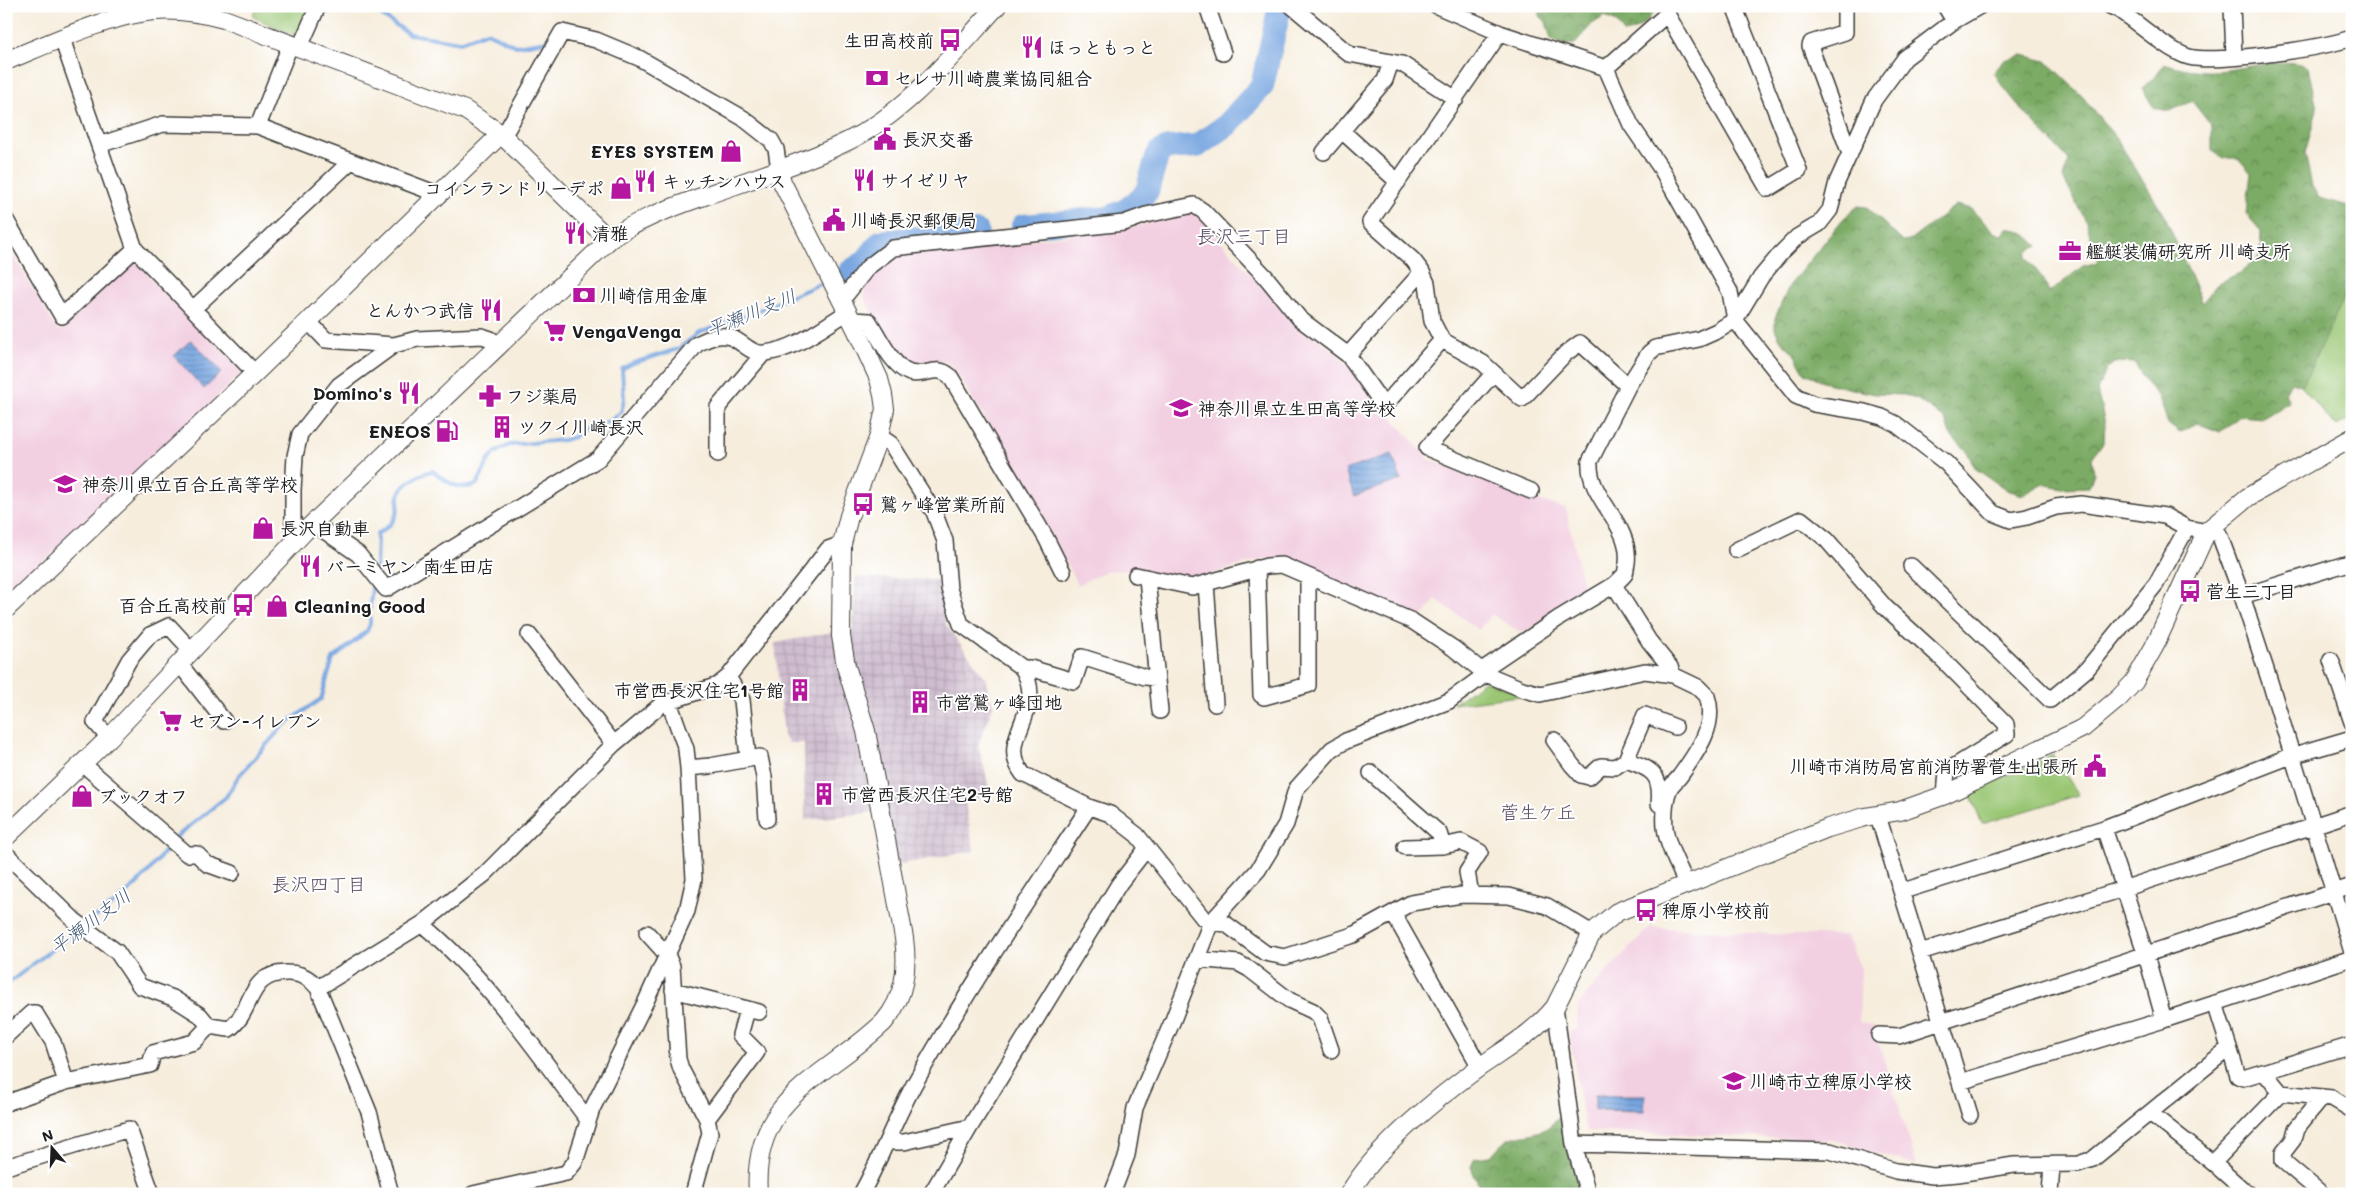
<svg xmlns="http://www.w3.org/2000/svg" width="2358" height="1200" viewBox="0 0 2358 1200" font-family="Mali,'Klee One',sans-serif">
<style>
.built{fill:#f2cfe1}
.industrial{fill:url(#industrial-grid)}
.forest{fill:url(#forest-crowns);stroke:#4c6440}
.park{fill:#9ac673;stroke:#5b7148}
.water{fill:url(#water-rules);stroke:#4a607e}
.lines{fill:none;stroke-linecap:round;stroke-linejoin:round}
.stream{stroke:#77a5e0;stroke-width:4}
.river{stroke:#77a5e0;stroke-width:24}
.minor-casing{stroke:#3d3b39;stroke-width:18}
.tertiary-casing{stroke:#3d3b39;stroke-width:20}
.minor{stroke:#fff;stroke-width:15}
.tertiary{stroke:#fff;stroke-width:18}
.labels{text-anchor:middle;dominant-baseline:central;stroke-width:4;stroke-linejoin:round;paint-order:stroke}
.poi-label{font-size:18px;font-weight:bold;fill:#1c1c1c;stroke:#fff;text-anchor:start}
.neighbourhood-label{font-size:19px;fill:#5a4b60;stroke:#fff}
.water-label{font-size:19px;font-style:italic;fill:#455a74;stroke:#fff}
</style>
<defs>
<pattern id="industrial-grid" width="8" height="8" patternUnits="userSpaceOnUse" patternTransform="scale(1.25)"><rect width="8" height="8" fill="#cfbdcf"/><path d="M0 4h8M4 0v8" fill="none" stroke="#b1a2b1"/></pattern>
<pattern id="forest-crowns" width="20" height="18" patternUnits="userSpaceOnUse" patternTransform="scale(1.25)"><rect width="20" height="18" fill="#7bab65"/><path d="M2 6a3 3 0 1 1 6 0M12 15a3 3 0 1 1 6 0" fill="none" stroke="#648a52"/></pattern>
<pattern id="water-rules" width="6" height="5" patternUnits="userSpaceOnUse" patternTransform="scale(1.25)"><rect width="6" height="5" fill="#77a5e0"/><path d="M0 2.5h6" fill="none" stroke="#6186b5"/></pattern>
</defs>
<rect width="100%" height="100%" fill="#fff"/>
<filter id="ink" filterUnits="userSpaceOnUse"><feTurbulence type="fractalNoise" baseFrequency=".02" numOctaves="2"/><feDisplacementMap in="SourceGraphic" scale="10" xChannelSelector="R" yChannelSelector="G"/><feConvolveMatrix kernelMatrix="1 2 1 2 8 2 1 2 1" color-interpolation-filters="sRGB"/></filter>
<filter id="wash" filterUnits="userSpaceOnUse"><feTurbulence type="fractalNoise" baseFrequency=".0096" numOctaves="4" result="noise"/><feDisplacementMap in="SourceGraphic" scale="20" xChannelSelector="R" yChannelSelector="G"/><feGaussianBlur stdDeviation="1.12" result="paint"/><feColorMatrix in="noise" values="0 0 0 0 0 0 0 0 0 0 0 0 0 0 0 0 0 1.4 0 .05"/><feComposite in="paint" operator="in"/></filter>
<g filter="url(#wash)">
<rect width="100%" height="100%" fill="#f6eddc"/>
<path class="built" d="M1190,213L1198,216L1296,325L1333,349L1428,459L1526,497L1566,508L1585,597L1522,633L1491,614L1479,630L1436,599L1421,619L1294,562L1265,558L1189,581L1133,570L1106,571L1078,585L1003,449L954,368L946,362H906L898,355L864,298L865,284L891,256L1124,229Z
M6,243L58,331L132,264H139L243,372L6,597Z
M1650,927L1788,935H1846L1861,969L1859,1022L1873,1025L1917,1165L1833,1140L1586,1131L1569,1031L1577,1030L1578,1005L1607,971Z"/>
<path class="industrial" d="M856,577L937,580L946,625L985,677L993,706L978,746L991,793L965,803L974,851L884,867L875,812L805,820L804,743H789L784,736L775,643L853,628Z"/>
<path class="forest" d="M1540,6H1659C1649,19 1640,31 1624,33L1616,22L1605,16L1592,24L1575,44L1563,45L1551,39L1546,22L1540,16Z
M2022,55L2046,61L2082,96L2117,139L2164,214L2202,303L2218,283L2240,273L2260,257L2261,231L2246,214L2251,173L2238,158H2222L2212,150V127L2192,101L2170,111L2154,108L2142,88L2156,76L2165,64C2182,68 2197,72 2215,71C2242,70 2285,55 2308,67L2317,109L2305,153L2312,186L2319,198L2352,207V360L2308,387L2291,382L2285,393L2289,402L2263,418L2240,416L2220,432L2197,423L2180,433L2168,424L2159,397L2147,384L2135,363L2117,362L2107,368L2097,390L2105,424L2104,441L2092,458L2094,473L2089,487L2062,488L2042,484L2023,495L2007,490L1976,469L1966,450L1950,435L1945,419L1918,400L1905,395L1875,394L1830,384L1805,373L1793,352L1781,341L1775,329V318L1789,286L1843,219L1858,206L1867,207L1902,241L1911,240L1956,205L1971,209L1995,233L2003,235L2007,228C2019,230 2031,236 2038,246L2028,251L2026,257L2044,280L2049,293L2083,266L2098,262L2086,221L2063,178L2069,160C2046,134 2010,101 1994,72L2005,60Z
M1562,1116L1567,1120L1564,1138L1582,1194H1482L1471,1167L1475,1158L1491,1156C1513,1128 1516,1141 1543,1130C1551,1127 1554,1120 1562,1116Z"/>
<path class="park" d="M256,6H312L302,34L296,36L253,17Z
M2352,279V418L2335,426L2302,387Z
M1484,681L1527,695L1453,704Z
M2053,755L2079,795L1982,824L1970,793Z"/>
<path class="water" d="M191,340L222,372L204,389L174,356Z
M1392,454L1401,480L1354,496L1345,470Z
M1595,1095H1645L1644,1111L1595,1110Z"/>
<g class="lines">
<path class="stream" d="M359,6L381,15L409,34L460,42L487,32L516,46L547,41
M837,279L850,272
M376,570L377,534C384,530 393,524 396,515C399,508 397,499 400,492C405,483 423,472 433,471C446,481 459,492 476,485C491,464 481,457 510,445L564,440L574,437L584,429L610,421L621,412L624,400L622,369L633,363L678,349L699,333L750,314L820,284
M175,838L226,797L238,777L283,726L321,699L333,659L367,631L370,624V605L373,581
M85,924C118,903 144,881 166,849
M6,985L80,928"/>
<path class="river" d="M1023,226L1108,218L1126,210L1141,199L1147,191L1157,157L1160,152L1168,148L1197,146L1227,125L1262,86L1280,6
M850,272L865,262L881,242L977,232"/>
</g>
</g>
<g filter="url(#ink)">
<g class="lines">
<defs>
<path id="minor" d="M1207,6L1223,53
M1292,6L1349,54L1402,64L1456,99
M1437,6L1500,33L1606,68L1631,125L1662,170L1730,292L1735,320L1796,396L1814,404L1864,412L1882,417L1896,424L1946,463L1993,513L2011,520L2027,517L2056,507L2081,504L2165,516L2187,528L2219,534L2242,596L2270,682L2352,952
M1845,6V32L1811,43L1810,46L1850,154
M1945,6L1954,21
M2110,6L2119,10C2137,23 2170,52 2189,57C2219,64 2321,48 2352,38
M2232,6L2234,57
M1667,14L1768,189L1799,170L1734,6
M1500,33L1370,222L1413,260L1422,272L1427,283L1432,321L1442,340L1483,363L1522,399L1565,354L1580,343L1628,386
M62,39L135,249L255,373
M300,47L318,6
M1606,68L1667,14L1669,6
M258,126L291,43
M1342,131L1398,182
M501,134L508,128L562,32L596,40L639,58L743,118L771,140L776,149L779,169
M99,145L163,124L258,126L440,195
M1324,152L1385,80L1391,62
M6,220L62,316L135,249
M842,300L868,267L893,248L1124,223L1146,215L1194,205L1203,211L1265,276L1300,319L1348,355L1384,406L1442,340
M194,308L350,162
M852,320L869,321C878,335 893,368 910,373C925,377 936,364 950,376L1046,538L1063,572
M308,321L326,340L394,345
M1348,355L1422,272
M1494,373L1427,448L1531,491
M879,436L891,444L934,512L945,541L949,589L961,624L1022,668C1049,710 995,737 1023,774L1089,807L1110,814L1137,835L1203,918L1211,922L1226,924L1265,953L1285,957L1353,935L1411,903L1462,895L1509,896L1547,906L1592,933
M718,454V407L763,354
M313,523L358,554L386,589L598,459L697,344C707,339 719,333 730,337C742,341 751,355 765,353C797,349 821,328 848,312
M299,538L293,529V490L295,456L300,434L339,385L394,345L417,339L482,336L491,339L498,348
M1736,550L1801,519L1826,539L1885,607L1942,659L2006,724L2007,734L1947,771L1945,795
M1911,566L2050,700L2087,669L2156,584L2187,528
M1257,568L1261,695L1264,697L1308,685V577
M1136,575L1192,587L1267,566L1282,565L1412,621L1453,648L1486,674L1522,689L1540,694L1645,671L1673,675L1698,687L1707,696C1717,726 1697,752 1680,776C1677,780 1672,784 1670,788C1665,798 1664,816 1665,827C1667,846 1679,867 1687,885
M1147,578L1160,711
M1206,584L1215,704
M2242,596L2352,562
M529,635L614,744
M2331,660L2352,722
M178,666L182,667L224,721
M1022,668H1030L1074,681L1082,657L1145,677L1156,678
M1482,670L1559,618L1614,585
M1673,675L1670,667L1649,641L1614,585C1617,582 1622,578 1625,574C1626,571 1626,567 1627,563C1632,523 1587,499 1590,461L1628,386L1649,353L1655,348L1699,339L1717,331L1735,320L1761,277L1781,253L1797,237L1819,224L1830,210L1837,182L1874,100L1905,58L1954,21L1980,6
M728,677L742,700L748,758
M109,738L95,722L129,660L150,635L169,626L192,651
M1554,740L1572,765L1581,775L1589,777L1601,766L1615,767L1626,760C1652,769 1662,774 1659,804
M1626,760L1645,715L1675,727
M83,764L187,854H197L207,864L232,873
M688,768L710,766L760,757L764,777L767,819
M1371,773L1439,833L1443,846
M1878,816L1970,1115
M2104,828L2146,955L2164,1020
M1405,847L1443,846L1461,842L1480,852L1467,872L1471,894
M6,854L74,920L117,952L140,986L173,998L200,1015L209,1026
M1903,891L2104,828L2291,756L2352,738
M1393,913L1480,1067
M422,924C487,978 538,1053 588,1120
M647,933L667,955L672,966L678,1059L681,1069L707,1119L710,1133L693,1194
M1920,952L2123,889L2352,813
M1197,959L1238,963L1249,969L1289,1000L1313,1011L1320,1018L1331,1050
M318,988L422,924L485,874L614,744L662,704L718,685L728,677L828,549L842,544
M673,990L759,1012
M2215,1003L2238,1076L2243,1078L2352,1045
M1555,1007L1574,1144L1588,1194
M1879,1035L1899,1036L2352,886
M6,1036L31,1013H35L53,1042L66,1082
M2264,1072L2281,1093L2332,1098L2352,1110
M1960,1082L2164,1020L2352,958
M2321,1098L2296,1129L2293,1140L2283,1153V1161L2322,1194
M6,1103L66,1082L150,1065L153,1053L194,1042L209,1026L229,1029C254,1012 246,972 288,973C301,973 310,978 318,988L369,1112L391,1194
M2150,1113L2213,1163L2248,1194
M707,1119L757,1052L740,1035L747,1010
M887,1142H904L970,1127
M1574,1144L1830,1151L1896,1171L1933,1176L1958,1174L2014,1165L2078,1164L2093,1159L2229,1048
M2213,1163L2281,1093
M6,1167L129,1129L152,1194
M473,1194L566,1173L575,1162L592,1109L646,1001L687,911L694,879L688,768L686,749L669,702
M861,1194C882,1157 895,1118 916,1081C969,987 1030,897 1089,807
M931,1194L970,1127L1119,884L1147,848
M1112,1194L1127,1155L1135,1108L1173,1020L1211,922L1258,870L1286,824L1296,789L1332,749L1346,741L1449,701L1486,674
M2050,1194L2052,1165"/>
<path id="tertiary" d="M6,61C48,44 111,14 156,11C179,9 201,13 224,19L465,110L501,134L609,240
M6,609L255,373L501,134
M6,837L109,738L304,532L609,240C638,219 671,208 704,196C752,179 800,164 846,142C907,113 952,55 997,6
M758,1194C751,1096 825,1079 884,1022C905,997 908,969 904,938L866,731L846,666L841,636L842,544L849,516L879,436L885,409L883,395L879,379L857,331L782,182L779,169
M1349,1194C1375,1148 1438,1097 1481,1066C1507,1048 1535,1032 1555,1007L1592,933L1617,912L1828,828L1865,817L1900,811L1945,795L2083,728L2119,698L2134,682L2154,647L2207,531L2248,497L2352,438"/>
</defs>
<use href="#minor" class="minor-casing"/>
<use href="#tertiary" class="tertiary-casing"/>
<use href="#minor" class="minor"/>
<use href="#tertiary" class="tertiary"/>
</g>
</g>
<defs>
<symbol id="bus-bare" viewBox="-9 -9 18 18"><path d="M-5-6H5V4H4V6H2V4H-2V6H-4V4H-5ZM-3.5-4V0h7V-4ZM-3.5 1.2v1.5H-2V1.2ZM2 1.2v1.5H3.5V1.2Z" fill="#b5179e" stroke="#fff" stroke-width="2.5" paint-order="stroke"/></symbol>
<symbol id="restaurant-bare" viewBox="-9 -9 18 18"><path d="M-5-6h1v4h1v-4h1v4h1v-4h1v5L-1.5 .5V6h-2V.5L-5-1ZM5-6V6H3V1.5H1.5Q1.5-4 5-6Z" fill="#b5179e" stroke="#fff" stroke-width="2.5" paint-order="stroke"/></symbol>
<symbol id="bank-bare" viewBox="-9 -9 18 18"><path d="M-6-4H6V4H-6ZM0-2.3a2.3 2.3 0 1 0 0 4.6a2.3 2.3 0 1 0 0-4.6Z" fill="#b5179e" stroke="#fff" stroke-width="2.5" paint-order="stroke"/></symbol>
<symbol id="civic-bare" viewBox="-9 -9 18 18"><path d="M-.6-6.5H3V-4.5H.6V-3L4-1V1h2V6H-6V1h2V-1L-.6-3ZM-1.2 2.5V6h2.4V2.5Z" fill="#b5179e" stroke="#fff" stroke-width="2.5" paint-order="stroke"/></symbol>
<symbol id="shop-bare" viewBox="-9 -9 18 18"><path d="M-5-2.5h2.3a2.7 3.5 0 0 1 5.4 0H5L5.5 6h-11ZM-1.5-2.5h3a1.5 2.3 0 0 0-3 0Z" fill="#b5179e" stroke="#fff" stroke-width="2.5" paint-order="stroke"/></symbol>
<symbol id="office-bare" viewBox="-9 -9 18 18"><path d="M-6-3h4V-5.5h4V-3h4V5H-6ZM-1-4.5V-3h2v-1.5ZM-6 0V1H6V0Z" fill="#b5179e" stroke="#fff" stroke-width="2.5" paint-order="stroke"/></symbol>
<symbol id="supermarket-bare" viewBox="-9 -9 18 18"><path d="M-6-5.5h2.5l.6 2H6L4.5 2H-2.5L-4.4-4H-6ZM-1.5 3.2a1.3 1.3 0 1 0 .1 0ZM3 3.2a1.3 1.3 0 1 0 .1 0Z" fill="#b5179e" stroke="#fff" stroke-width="2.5" paint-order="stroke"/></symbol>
<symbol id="pharmacy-bare" viewBox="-9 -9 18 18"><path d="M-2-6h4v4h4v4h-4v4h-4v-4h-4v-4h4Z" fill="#b5179e" stroke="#fff" stroke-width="2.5" paint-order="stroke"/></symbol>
<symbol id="school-bare" viewBox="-9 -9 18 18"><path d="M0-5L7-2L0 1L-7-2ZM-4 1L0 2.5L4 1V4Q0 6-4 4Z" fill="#b5179e" stroke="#fff" stroke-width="2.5" paint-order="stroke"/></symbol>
<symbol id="building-bare" viewBox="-9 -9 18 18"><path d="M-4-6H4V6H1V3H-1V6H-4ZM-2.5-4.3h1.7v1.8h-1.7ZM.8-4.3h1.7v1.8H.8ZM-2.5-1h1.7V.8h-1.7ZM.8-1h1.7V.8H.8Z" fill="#b5179e" stroke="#fff" stroke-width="2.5" paint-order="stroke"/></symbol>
<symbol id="fuel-bare" viewBox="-9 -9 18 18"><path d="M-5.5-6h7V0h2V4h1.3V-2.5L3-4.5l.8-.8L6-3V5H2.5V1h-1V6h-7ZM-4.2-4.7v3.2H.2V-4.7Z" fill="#b5179e" stroke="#fff" stroke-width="2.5" paint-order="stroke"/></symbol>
</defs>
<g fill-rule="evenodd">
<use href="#bus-bare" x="934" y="24" width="32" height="32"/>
<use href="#restaurant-bare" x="1016" y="31" width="32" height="32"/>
<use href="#bank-bare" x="861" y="62" width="32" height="32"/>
<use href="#civic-bare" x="869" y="123" width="32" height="32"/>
<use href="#shop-bare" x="715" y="135" width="32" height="32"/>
<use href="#restaurant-bare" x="848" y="164" width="32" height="32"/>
<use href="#restaurant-bare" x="629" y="165" width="32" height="32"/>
<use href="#shop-bare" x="605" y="172" width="32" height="32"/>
<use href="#civic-bare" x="818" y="204" width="32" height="32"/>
<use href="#restaurant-bare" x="559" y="217" width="32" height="32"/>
<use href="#office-bare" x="2054" y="235" width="32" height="32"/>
<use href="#bank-bare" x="568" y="279" width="32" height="32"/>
<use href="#restaurant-bare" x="475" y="294" width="32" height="32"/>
<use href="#supermarket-bare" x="539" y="315" width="32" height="32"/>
<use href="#restaurant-bare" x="393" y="377" width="32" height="32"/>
<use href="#pharmacy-bare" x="474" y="380" width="32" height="32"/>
<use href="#school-bare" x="1165" y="392" width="32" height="32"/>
<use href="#building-bare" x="486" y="411" width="32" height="32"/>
<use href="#fuel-bare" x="431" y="415" width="32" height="32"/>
<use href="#school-bare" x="49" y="468" width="32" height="32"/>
<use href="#bus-bare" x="847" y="488" width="32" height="32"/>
<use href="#shop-bare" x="247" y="512" width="32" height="32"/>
<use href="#restaurant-bare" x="294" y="550" width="32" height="32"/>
<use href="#bus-bare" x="2174" y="575" width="32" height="32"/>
<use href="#bus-bare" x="227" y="589" width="32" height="32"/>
<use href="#shop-bare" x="261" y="590" width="32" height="32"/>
<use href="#building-bare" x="784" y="674" width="32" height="32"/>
<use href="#building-bare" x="904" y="686" width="32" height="32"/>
<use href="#supermarket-bare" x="155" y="705" width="32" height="32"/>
<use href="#civic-bare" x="2079" y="750" width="32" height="32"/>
<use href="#building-bare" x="808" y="778" width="32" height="32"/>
<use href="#shop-bare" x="66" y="780" width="32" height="32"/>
<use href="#bus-bare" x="1630" y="894" width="32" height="32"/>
<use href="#school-bare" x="1718" y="1065" width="32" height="32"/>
</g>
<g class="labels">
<g class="poi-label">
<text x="934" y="40" text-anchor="end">生田高校前</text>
<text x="1048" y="47">ほっともっと</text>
<text x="894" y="78">セレサ川崎農業協同組合</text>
<text x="902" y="139">長沢交番</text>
<text x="714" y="151" text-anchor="end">EYES SYSTEM</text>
<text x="881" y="180">サイゼリヤ</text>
<text x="662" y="181">キッチンハウス</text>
<text x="604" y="188" text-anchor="end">コインランドリーデポ</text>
<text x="851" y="220">川崎長沢郵便局</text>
<text x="592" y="233">清雅</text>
<text x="2086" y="251">艦艇装備研究所 川崎支所</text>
<text x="600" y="295">川崎信用金庫</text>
<text x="474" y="310" text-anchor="end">とんかつ武信</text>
<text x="572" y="331">VengaVenga</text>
<text x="392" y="393" text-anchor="end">Domino's</text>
<text x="506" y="396">フジ薬局</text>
<text x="1198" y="408">神奈川県立生田高等学校</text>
<text x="518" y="427">ツクイ川崎長沢</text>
<text x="431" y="431" text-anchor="end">ENEOS</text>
<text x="82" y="484">神奈川県立百合丘高等学校</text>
<text x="880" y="504">鷲ヶ峰営業所前</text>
<text x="280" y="528">長沢自動車</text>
<text x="326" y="566">バーミヤン 南生田店</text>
<text x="2206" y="591">菅生三丁目</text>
<text x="227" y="605" text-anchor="end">百合丘高校前</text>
<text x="294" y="606">Cleaning Good</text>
<text x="784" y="690" text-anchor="end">市営西長沢住宅1号館</text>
<text x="936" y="702">市営鷲ヶ峰団地</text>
<text x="188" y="721">セブン-イレブン</text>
<text x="2078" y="766" text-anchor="end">川崎市消防局宮前消防署菅生出張所</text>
<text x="841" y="794">市営西長沢住宅2号館</text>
<text x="98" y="796">ブックオフ</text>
<text x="1662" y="910">稗原小学校前</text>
<text x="1750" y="1081">川崎市立稗原小学校</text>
</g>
<g class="neighbourhood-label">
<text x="1244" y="235">長沢三丁目</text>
<text x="1538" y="811">菅生ケ丘</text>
<text x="319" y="883">長沢四丁目</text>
</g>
<g class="water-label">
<text transform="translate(751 312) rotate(-22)">平瀬川支川</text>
<text transform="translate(90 921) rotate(-37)">平瀬川支川</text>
</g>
</g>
<rect width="2358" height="1200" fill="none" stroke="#fff" stroke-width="25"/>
<g transform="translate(52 1148) rotate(341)" stroke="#ffffff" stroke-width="4" paint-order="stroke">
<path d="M0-4L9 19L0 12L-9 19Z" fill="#1c1c1c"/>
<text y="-8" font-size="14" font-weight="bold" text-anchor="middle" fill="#1c1c1c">N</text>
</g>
</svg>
